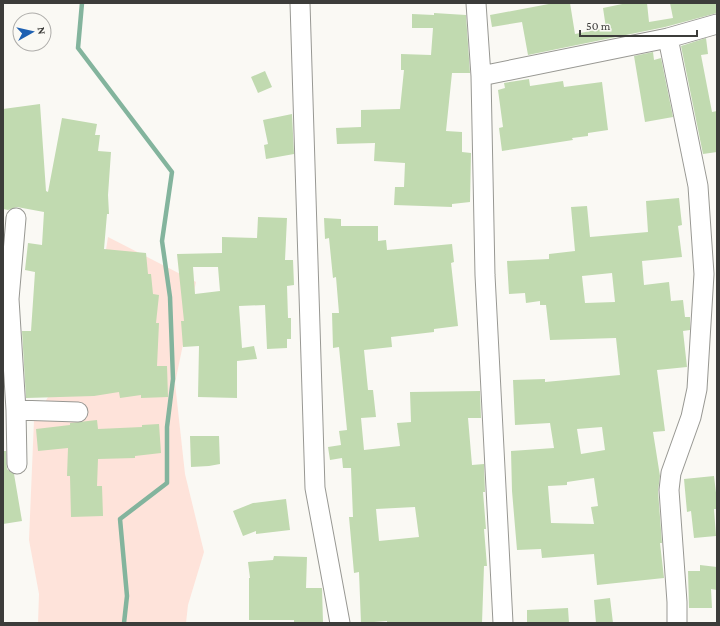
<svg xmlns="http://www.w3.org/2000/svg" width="720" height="626" viewBox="0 0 720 626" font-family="'Crimson Pro',serif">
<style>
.green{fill:#fee3da}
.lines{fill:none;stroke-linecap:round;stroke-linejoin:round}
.stream{stroke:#83b49d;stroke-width:4.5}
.building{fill:#c1dab0;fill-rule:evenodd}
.street-casing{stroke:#989893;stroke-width:21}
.street{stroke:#fff;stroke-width:19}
</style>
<rect width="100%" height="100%" fill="#faf9f4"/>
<path class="green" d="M108,237L196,282L175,383L185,474L204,552L188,605L186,623H38L39,594L29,540L34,420L95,320Z"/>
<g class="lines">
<path class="stream" d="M82,3L78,48L172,172L162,241L170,297L173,379L167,427V483L120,519L127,596L124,623"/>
</g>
<path class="building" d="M554,3H570L575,34L606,28L603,8L627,3H647L649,22L673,18L670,3H717V13L665,27L528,55L522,22L492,27L490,15Z
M434,13L466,15L470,73H452L446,131L462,132V152L471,153L470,202L452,204V207L394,205L395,187H404L405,163L374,161L375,143L337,144L336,128L361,127V110L400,109L404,70H401V54L431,55L433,28H412V14L434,15Z
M706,38L708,54L701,55L712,112L717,111V152L703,154L681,46Z
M653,52L654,60L661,58L673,117L645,122L634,56Z
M265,71L272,87L258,93L251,77Z
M529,79L530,86L563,81L564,87L602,82L608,130L588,133V136L572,138L573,140L502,151L499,128L503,127L498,90L505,88L504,83Z
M40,104L46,191L48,192L62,118L97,124L95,135H100L98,151L111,152L108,195L109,214H107L104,249L146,253L148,274H151L153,294L159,295L156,323H159L157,366H167L168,397L141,398V395L120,398L119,392L94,396L26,398L22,331H31L35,272L25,270L28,243L42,245L44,212L17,207L8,210L3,209V109Z
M292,114L294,154L266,159L264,145L268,144L263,120Z
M679,198L682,225L678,226L682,257L642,261L644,285L669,282L671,301L683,300L685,317H690V330L683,331L687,367L657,370L665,431L653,432L660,476L658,491L662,543H660L664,578L597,585L594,554L542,558L541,549L517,550L512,491L511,451L554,448L550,423L515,425L513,380L545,379V382L620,375L616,338L550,340L546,305H540V301L526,303L525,293L509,294L507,261L549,259V254L575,251L571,207L587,206L590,237L648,232L646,201ZM612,273L615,302L585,303L582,276ZM602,427L605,450L581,454L577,429ZM594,478L598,506L591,507L594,524L551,523L548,486L567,485V482Z
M258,217L287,218L285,260H293L294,285L287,286L288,318H291V339H287V348L267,349L265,305L239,306L242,348L254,346L257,359L237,361V398L198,397L199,346L183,347L181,321H184L177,254L222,253V237L257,238ZM193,267H218L220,291L195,294Z
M324,218L341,219V226H378V241L386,240L387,250L452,244L454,262L451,263L458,326L434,329V332L391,337L392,347L364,350L368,390H373L376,417L361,418L364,450L400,446L397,423L411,422L410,392L480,391L481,418H468L472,465L484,464L485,492H483L486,529H484L487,566H484L482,623H387V621L361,623L359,572L354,573L349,517H353L351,468H343L342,458L330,460L328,447L341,445L339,431L347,430L339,347L333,348L332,313H339L336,277L333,278L329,238L325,239ZM415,507L419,537L379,541L376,509Z
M97,420L98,429L142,427V425L159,424L161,453L135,456V458L98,459L97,486H102L103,516L71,517L70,476H67L68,448L38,451L36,429L70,425V423Z
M190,436H219L220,464L209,466L191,467Z
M3,451H6L7,469L14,474L22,521L3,524Z
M714,476L717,501V509H714L716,536L694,538L691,511L687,512L684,479Z
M286,499L290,530L256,534V531L243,536L233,511L253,503Z
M274,556L307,557L306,588H322L323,623H294V620H249V578H250L248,562L273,560Z
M700,565L717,567V590L711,589L712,608H689L688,571H700Z
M610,598L613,623H596L594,600Z
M568,608L569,623H527V610Z"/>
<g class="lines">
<defs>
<path id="street" d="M300,3L315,488L340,623
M476,3L481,76L485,275L503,623
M668,38L698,186L704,274L697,389L691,417L671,473L669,490L677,602V623
M481,76L668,38L717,24
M16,218L9,299L16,410L17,464
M16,410L78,412"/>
</defs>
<use href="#street" class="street-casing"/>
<use href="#street" class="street"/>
</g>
<rect width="720" height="626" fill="none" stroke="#3c3c3a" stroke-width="8"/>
<g transform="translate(32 32) rotate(82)"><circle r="19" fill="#faf9f4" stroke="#aeadaa"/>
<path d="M0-3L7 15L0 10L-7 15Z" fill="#1f61b2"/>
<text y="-6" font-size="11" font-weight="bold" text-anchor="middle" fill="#3c3c3a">N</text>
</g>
<path d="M580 30v6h117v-6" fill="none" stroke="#3c3c3a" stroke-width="2"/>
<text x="586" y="30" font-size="12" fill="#3c3c3a" stroke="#faf9f4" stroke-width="3" paint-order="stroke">50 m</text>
</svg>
